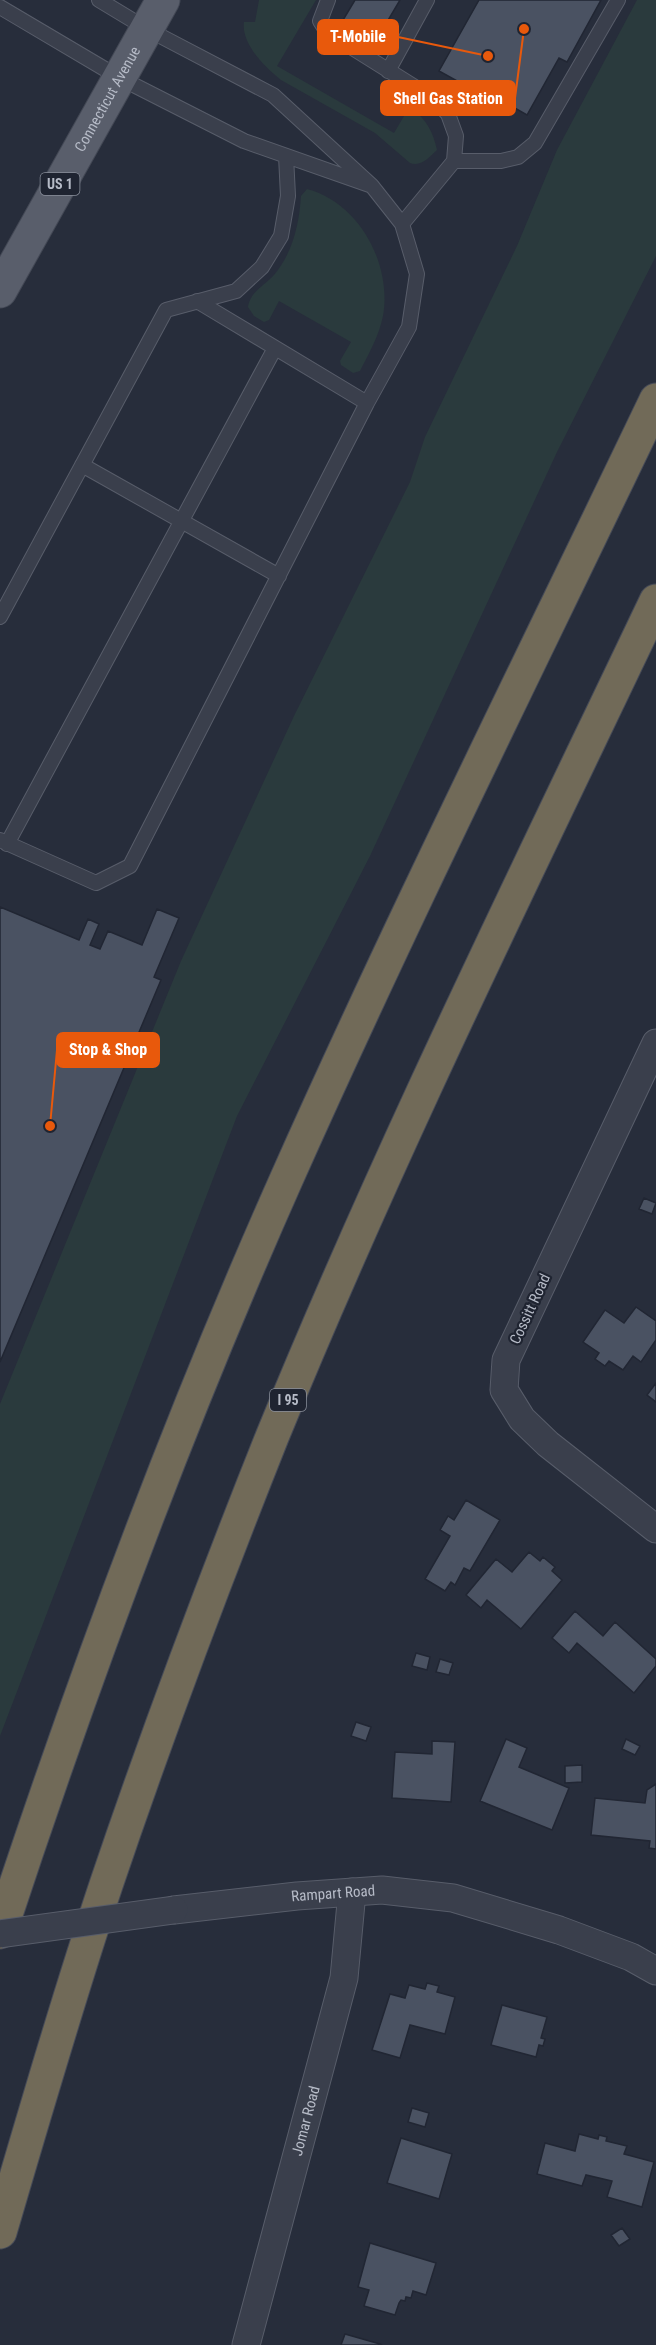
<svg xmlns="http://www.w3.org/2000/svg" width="656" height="2345" viewBox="0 0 656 2345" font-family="'Roboto Condensed',sans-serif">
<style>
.green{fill:#2a3a3d}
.building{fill:#4a5262;stroke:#212633;stroke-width:1.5}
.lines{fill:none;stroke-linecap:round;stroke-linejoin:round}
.lane-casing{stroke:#585d6a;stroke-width:16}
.street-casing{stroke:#585d6a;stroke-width:29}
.primary-casing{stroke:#434855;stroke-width:35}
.highway-casing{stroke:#454a57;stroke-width:35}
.lane{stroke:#3a3f4c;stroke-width:14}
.street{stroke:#3a3f4c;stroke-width:27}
.primary{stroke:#595e6b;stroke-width:33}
.highway{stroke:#716a58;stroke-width:33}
.street-bridge-casing{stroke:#585d6a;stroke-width:29;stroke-linecap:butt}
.street-bridge{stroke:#3a3f4c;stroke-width:27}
.labels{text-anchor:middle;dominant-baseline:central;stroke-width:4.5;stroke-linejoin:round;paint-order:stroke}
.shield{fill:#1f2431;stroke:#898e9a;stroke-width:1.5}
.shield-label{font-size:14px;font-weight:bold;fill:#b6bbc7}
.street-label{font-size:15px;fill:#b6bbc7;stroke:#1f2431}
.leader{fill:none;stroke:#e8590c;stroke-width:2}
.callout-dot{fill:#e8590c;stroke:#1f2431;stroke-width:2}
.callout{fill:#e8590c;stroke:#e8590c;stroke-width:2}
.callout-label{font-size:16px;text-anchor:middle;font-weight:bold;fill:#fff}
</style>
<rect width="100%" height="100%" fill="#272d3b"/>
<path class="green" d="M259,0H316L277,66L394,133L407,111L412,109C427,120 433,132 437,150C429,157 422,167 410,163L375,133L281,80C265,67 241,44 244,22H255Z
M637,0H656V256L557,452L370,856L237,1116L0,1736V1404L181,961L294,716L410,482L425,437L517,246L557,150Z
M307,189C360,203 392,265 383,316C379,336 369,353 360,371L353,373L341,365L340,361L351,342L279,301L269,320L264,322L254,316L248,307C250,292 264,286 274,275C293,252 299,225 301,196Z"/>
<path class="building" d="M355,0H400L377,39L343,20Z
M479,0H601L567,62L559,58L527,115L497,98L495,102L439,71Z
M0,907L79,940L88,919L99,924L90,945L100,949L108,931L142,945L157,909L179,918L154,977L161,980L0,1362Z
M644,1198L656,1203L652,1214L639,1209Z
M636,1307L656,1321V1340L641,1362L633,1356L623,1370L609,1361L605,1366L595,1359L599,1353L583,1342L605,1310L624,1323Z
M656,1383V1402L647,1395Z
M466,1500L500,1520L470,1571L464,1568L455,1585L451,1582L445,1591L425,1579L450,1536L440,1530L448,1516L454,1520Z
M529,1552L540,1561L543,1557L555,1567L552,1571L562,1580L521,1629L487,1600L481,1608L466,1595L496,1559L512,1572Z
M575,1611L603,1636L615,1622L656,1659V1666L634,1693L577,1643L569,1653L552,1638Z
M416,1653L430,1657L427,1670L412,1666Z
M440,1659L453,1663L449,1675L436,1672Z
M356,1722L371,1727L366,1741L351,1736Z
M506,1739L527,1748L519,1767L569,1788L552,1830L480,1801Z
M626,1739L640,1746L635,1755L622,1749Z
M432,1741L455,1742L451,1802L392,1798L395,1752L432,1754Z
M582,1765V1782L565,1783V1766Z
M656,1784V1849L649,1848L650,1841L591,1835L595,1798L645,1803L647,1790Z
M427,1983L439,1986L437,1992L455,1997L445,2034L410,2025L400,2058L372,2050L390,1994L405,1998L409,1985L425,1989Z
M502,2005L547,2017L541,2038L545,2039L543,2046L539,2045L536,2057L491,2045Z
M412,2108L429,2113L425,2127L408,2122Z
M579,2134L598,2139L599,2135L607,2137L606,2141L627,2146L624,2154L654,2162L642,2207L607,2197L612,2181L586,2175L582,2186L537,2174L545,2143L575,2151Z
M401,2138L452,2154L439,2199L387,2183Z
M622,2228L630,2239L619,2246L611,2235Z
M370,2243L436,2263L426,2295L413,2291L411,2298L406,2297L405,2301L401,2300L399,2303L395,2315L364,2306L369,2290L358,2287Z
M345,2334L380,2344L382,2345H341Z"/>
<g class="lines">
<defs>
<path id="lane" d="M328,0L320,21L327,32L434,99L448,114L456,136L454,161L402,224
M0,7L120,78L244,141L372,186L273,95L147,29L99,0
M388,71L427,0
M454,161H501L518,157L535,143L618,0
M197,301L367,403
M82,465L279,576
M0,617L166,310L236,291L262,267L281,236L288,196L286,156
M0,840L96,883L130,866L367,403L409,327L417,274L402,224L372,186
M7,844L275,348"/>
<g id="street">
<path d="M656,1043L506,1360L504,1390L522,1419L548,1444L656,1529"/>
<path id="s1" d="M174,1910L297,1896L382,1890L453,1898L559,1930L631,1957L656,1971"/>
<path id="s2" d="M246,2345L344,1978L352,1892"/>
</g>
<g id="primary">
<path id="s3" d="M0,291L163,0"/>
</g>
<path id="highway" d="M0,1932C84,1677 177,1425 286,1180C403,917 532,659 656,400
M0,2232C34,2116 68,1999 106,1885C157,1734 213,1585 272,1437C388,1153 524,878 656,601"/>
</defs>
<use href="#lane" class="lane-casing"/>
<use href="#street" class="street-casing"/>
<use href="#primary" class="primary-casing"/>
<use href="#highway" class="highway-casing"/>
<use href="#lane" class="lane"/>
<use href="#street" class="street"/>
<use href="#primary" class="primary"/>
<use href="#highway" class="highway"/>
<defs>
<path id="street-bridge" d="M0,1934L174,1910"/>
</defs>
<use href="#street-bridge" class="street-bridge-casing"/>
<use href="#street-bridge" class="street-bridge"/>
</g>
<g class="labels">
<g class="shield">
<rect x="40.5" y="173" width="39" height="22" rx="4.5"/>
<rect x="270" y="1389" width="36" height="22" rx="4.5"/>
</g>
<g class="shield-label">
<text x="60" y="184">US 1</text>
<text x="288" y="1400">I 95</text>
</g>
<g class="street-label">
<text stroke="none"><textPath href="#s3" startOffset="220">Connecticut Avenue</textPath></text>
<text transform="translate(530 1309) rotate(-65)">Cossitt Road</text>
<text stroke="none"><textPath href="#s1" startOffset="160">Rampart Road</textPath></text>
<text stroke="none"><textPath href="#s2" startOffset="232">Jomar Road</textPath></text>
</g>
</g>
<path class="leader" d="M488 56L398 37M524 29L515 98M50 1126L57 1050"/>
<g class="callout-dot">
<circle cx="488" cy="56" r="6"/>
<circle cx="524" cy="29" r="6"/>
<circle cx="50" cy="1126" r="6"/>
</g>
<g class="callout">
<rect x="318" y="20" width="80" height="34" rx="6"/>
<rect x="381" y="81" width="134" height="34" rx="6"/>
<rect x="57" y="1033" width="102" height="34" rx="6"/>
</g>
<g class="callout-label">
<text x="358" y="42">T-Mobile</text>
<text x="448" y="104">Shell Gas Station</text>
<text x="108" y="1055">Stop &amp; Shop</text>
</g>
</svg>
